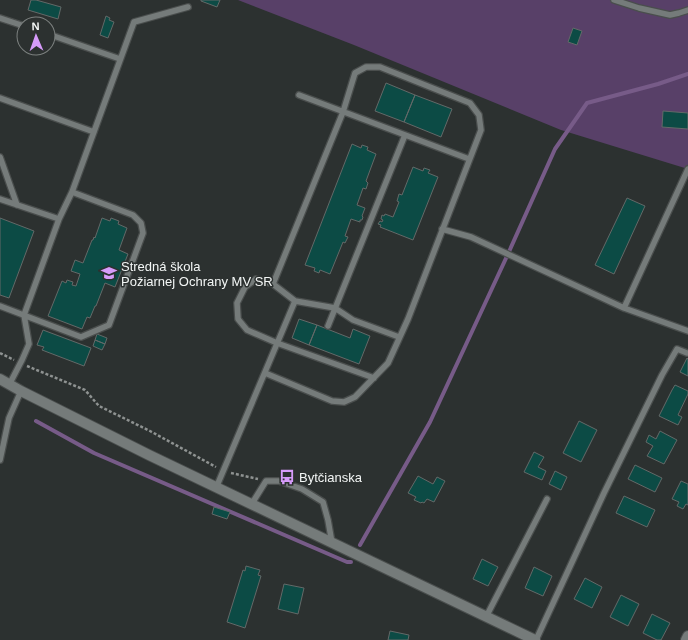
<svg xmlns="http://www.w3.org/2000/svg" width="688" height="640" viewBox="0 0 688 640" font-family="Helvetica,sans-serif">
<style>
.green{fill:#584068}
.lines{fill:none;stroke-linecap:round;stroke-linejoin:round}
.stream{stroke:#775b88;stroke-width:4}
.building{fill:#0c4b45;stroke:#636968}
.service-casing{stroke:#4a4e4d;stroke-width:8}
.minor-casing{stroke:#4a4e4d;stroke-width:12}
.secondary-casing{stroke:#4a4e4d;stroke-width:12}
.path{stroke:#8e9291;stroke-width:2.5;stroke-dasharray:3 2;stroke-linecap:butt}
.service{stroke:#757b7a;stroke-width:5.5}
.minor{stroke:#757b7a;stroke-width:10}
.secondary{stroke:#757b7a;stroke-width:10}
.labels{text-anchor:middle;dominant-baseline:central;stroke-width:3;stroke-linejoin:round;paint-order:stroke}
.poi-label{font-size:13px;fill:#f3f6f5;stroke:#2c3130;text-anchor:start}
</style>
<rect width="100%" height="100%" fill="#2c3130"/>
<path class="green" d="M238,0H688V169L561,130L354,45Z"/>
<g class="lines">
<path class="stream" d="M36,421L94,453L347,562H351
M360,545L430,422L508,254L555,149L587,103L658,84L688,74"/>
</g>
<path class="building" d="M31,0H36L61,7L58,19L28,10Z
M201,0H220L217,7L201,1Z
M106,16L110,18L109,20L114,22L108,38L100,35Z
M573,28L582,31L577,45L568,42Z
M386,83L415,95L404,122L375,111Z
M415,95L452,109L441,137L404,122Z
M663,111L688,113V129L662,127Z
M352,144L361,148L362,145L368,147L367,150L376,154L366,181L368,183L366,189L363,188L357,205L365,208L362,216L363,217L362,220H360V222L351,219L345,236L348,237L345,243L343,242L330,274L320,270L319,273L314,271L315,268L305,265Z
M413,167L423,171L424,168L430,170L428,173L438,177L413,240L380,227L381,225L378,224L380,221L382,222L383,220L381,219L382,215L384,216L385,214L393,217L399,202L397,201L399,194L402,195Z
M627,198L645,206L614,274L595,265Z
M0,218L34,231L9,298L0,295Z
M102,218L110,221L111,218L119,221L118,224L127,228L119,250L128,254L115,287L105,283L96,306H95L90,318L87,317L82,329L48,316L62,281L66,283L67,280L73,282L72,285L76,286L80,274L71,271L75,260L83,263L92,240H93L94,237L95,238Z
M299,319L317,325L309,345L292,338Z
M317,325L350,338L353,329L370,336L359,364L309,345Z
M43,330L91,348L84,366L42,350L44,347L37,345Z
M97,334L107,338L105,344L95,340Z
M95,340L105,344L102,350L93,346Z
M687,358L688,359V376L680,372Z
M675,385L688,391V394L678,415L682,417L678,425L659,416L672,390Z
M579,421L597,430L581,462L563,453Z
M660,431L677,440L664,464L647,456L653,446L646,442L649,435L656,439Z
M534,452L544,457L538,467L546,471L542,480L524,472Z
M635,465L662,478L655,492L628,479Z
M555,471L567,477L561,490L549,484Z
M418,476L433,484L437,477L445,481L434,502L427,499L424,503L422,502L421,503L414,500L416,497L408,493Z
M681,481L688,484V505L686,504L683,509L677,506L679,502L672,499Z
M624,496L655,510L647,527L616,513Z
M214,507L230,512L227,519L212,514Z
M482,559L498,567L488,586L473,579Z
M246,566L260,570L258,575L261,576L245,628L227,622L243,570L245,571Z
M534,567L552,576L543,596L525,588Z
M585,578L602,587L592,608L574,599Z
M284,584L304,588L298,614L278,609Z
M621,595L639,604L628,626L610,617Z
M652,614L670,623L661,640H657L643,633Z
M390,631L409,635L408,640H388Z"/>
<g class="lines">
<defs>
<path id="service" d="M614,0L639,8L670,15L679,13L688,10
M0,18L24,26
M48,34L120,59
M299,95L469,159
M0,98L94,132
M0,157L17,205
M0,199L59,219
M442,229L471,237L624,308L688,331
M0,306L81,337L109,325L143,233L141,223L133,215L72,192
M624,308L688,169
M328,326L405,135
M265,373L332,401L344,402L355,397L388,363L408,319L481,130L479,115L470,103L380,67H366L355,73L343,112L273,284
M374,378L277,343L247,330L238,319L237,303L245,287L256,279L273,284L295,301L335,308L353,320L399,337
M9,385L22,360L29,344L24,315L59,219L72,192L134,22L188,7
M0,460L9,418L21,391
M216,488L295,301
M251,505L266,481H279L302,489L323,502L328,520L332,543
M486,617L547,499
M536,640L604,493L662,375L677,349L687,353"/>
<path id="minor" d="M686,640L688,636"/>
<path id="secondary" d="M0,379L21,391L149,455L535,640"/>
</defs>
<use href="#service" class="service-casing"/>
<use href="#minor" class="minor-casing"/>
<use href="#secondary" class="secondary-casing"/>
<path class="path" d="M0,353L14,360
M27,366L85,390L99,406L150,431L216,467
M231,473L258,479"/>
<use href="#service" class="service"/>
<use href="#minor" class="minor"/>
<use href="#secondary" class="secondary"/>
</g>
<defs>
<symbol id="school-bare" viewBox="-9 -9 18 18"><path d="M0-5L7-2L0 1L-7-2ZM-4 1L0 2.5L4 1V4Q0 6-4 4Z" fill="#d69bfa" stroke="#2c3130" stroke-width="2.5" paint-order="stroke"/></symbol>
<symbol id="bus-bare" viewBox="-9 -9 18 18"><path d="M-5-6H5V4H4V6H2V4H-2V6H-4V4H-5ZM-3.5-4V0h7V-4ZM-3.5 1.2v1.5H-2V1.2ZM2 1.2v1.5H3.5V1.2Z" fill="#d69bfa" stroke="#2c3130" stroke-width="2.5" paint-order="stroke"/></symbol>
</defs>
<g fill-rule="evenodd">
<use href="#school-bare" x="98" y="262" width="22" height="22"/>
<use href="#bus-bare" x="276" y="466" width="22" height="22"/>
</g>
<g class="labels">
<g class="poi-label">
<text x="121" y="266">Stredná škola<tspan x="121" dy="15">Požiarnej Ochrany MV SR</tspan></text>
<text x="299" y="477">Bytčianska</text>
</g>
</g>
<g transform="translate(36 36) rotate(358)"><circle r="19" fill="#2c3130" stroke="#7c807f"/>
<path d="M0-3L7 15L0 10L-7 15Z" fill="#d69bfa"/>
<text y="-6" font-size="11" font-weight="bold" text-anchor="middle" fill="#f3f6f5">N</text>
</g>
</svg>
